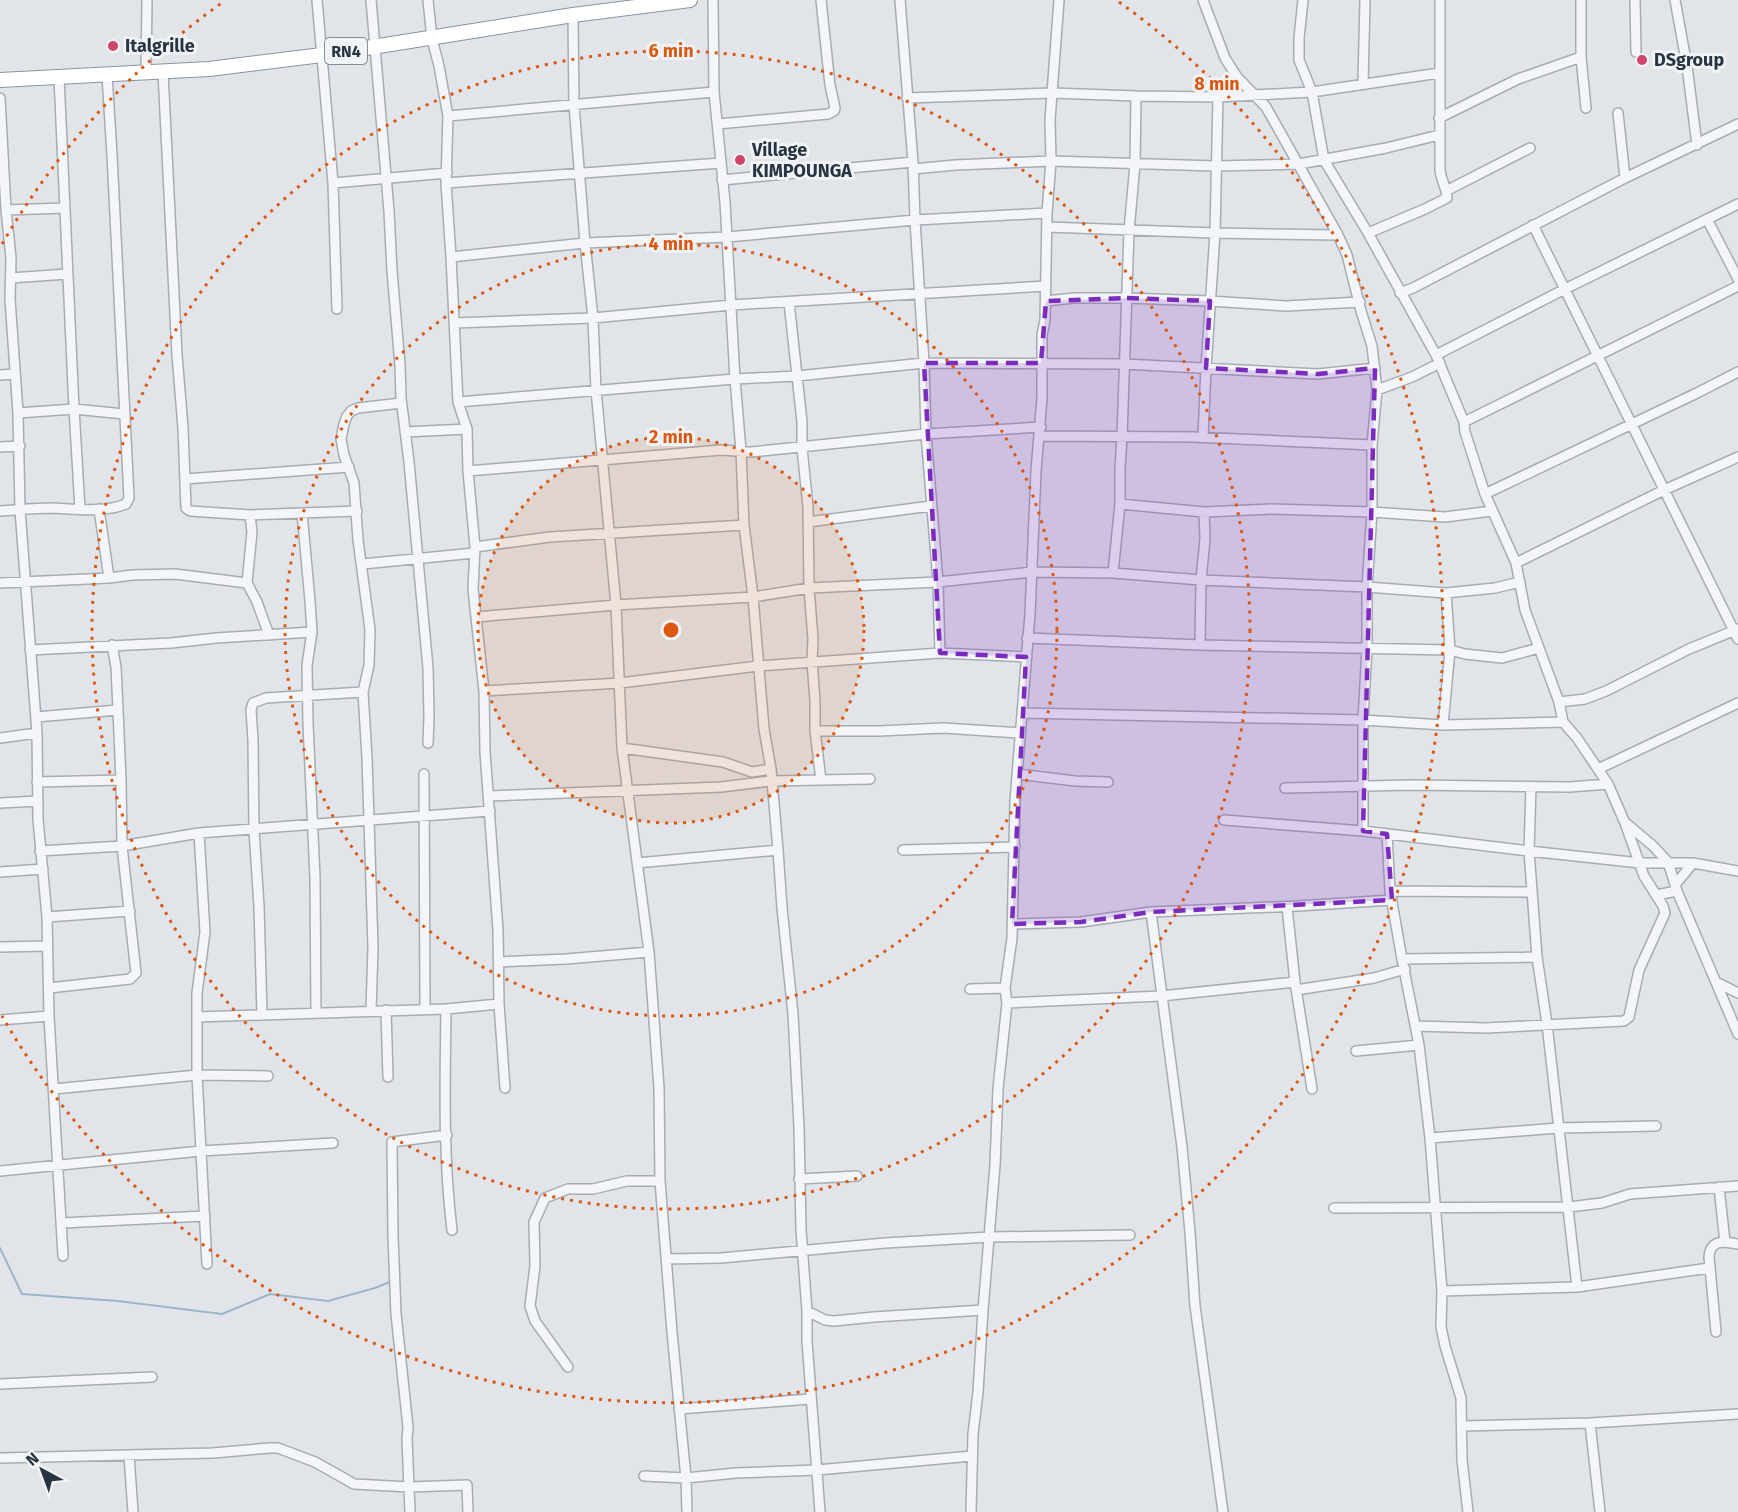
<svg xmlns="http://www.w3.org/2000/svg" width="1738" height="1512" viewBox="0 0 1738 1512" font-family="'Fira Sans',sans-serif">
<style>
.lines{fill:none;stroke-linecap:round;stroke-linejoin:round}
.stream{stroke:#9bb6ca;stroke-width:2}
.minor-casing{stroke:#a6acb4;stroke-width:12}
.highway-casing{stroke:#8894a1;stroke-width:16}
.minor{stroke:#f3f5f8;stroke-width:9}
.highway{stroke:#fff;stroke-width:14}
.marked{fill:#7b2cbf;fill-opacity:0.2;stroke:#7b2cbf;stroke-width:4.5;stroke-dasharray:12 8;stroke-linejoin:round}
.ring{fill:none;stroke:#de570f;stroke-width:3;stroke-dasharray:3 6}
.poi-dot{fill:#d04465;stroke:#f0f4f7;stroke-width:2}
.labels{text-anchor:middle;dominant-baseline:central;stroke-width:6;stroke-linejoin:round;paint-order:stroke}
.shield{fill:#f0f4f7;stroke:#656e78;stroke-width:1.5}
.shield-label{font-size:16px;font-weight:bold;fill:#293442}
.poi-label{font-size:18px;font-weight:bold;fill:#293442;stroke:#f0f4f7;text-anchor:start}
.centre{fill:#de570f;stroke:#f0f4f7;stroke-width:3}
.ring-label{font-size:18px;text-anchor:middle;font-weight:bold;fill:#de570f;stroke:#f0f4f7;stroke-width:6;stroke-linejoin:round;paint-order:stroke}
</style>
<rect width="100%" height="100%" fill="#e1e5ea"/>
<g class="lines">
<path class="stream" d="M0,1248L22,1294L118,1301L222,1314L270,1294L328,1301L375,1288L392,1281"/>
<defs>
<path id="minor" d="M317,0L333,183L337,309
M371,0L389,211L392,271L400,365L401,398L409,462L428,668L429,717L428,743
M428,0L432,39L439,66L448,116L446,183L451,257L458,402L467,429L468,471L475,547L473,589L484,691L485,752L498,930L499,1004L505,1088
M713,0L714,92L725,202L735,379L741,451L744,525L753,597L764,729L771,769L778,850L782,908L793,1014L799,1127L801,1230L807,1311V1341L820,1512
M900,0L913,162L915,220L924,363L926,434L938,582L940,653
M1203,0L1225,58L1237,77L1266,107L1338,235L1347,255L1361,311L1372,346L1377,390L1372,445V512L1367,587V648L1363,720V831
M1303,0L1299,38V60L1312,92L1324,160L1368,233L1436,355L1464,422L1465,432L1485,494L1516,563L1525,610L1559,702L1563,722L1577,738L1608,784L1625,823L1644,876L1663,906L1665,913L1639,970L1629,1017L1624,1021L1486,1028L1415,1026
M1581,0V57L1586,108
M1635,0L1636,52
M1675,0L1687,66L1697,145
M573,15L574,105L585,243L593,318L596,390L616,605L622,748L649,952L659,1088L660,1181L672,1332L686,1478L687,1512
M163,72L177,355L183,428L186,508L190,511L250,515L357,511
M146,73L147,0
M59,77L74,409L80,509
M1363,83L1365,0
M0,98L6,210L11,258L10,299L18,413L20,510L37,733L38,819L47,917L49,1016L63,1256
M907,98L1052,93L1136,96L1218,97L1312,92L1439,73
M1618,113L1625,178
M448,116L714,92
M1439,118L1518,79L1581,57
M718,124L828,114L834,111L835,108L830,85L821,0
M913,169L955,165L1051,161L1216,166L1299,164L1386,148L1439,135
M722,180L913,162
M333,183L447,173
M446,183L721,163
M1446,191L1530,148
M6,210L64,208
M1707,219L1738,279
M1533,225L1738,639
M1047,227L1215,233L1338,235
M1368,233L1425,209L1447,198C1447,189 1441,180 1440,170V0
M451,257L585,243L727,237L915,220L1047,213
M11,278L67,274
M1400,293L1413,288L1625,178L1738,124
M1046,301L1074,298H1127L1210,301L1286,306L1360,302
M789,302L802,422V448L808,507L809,588L813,639L812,661L815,701V731L821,780
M454,323L593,318L731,305L1046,286
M1436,355L1565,289L1738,204
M0,375L15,374
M1377,390L1412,377L1440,363
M458,402L735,379L797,376L924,363L1124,364L1318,374L1375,368
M18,413L74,409L124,414
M1464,422L1738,286
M405,432L467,429
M1039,436L1193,437L1372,445
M1203,437L1206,368L1215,233L1218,97
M0,447L20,446
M468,471L721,450L751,452L926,434L1041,427
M185,479L349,467
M1485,494L1697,393L1738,372
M1120,504L1204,512L1272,509L1372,512L1445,517L1492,511
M99,509L109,578
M0,511C17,510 35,508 52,508C76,509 103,513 126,504L129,498L112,155L107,75
M302,513L310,601L312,632L307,665L308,724L315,878L316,1013
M250,515L252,532L247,583L257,602L269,635
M808,522L931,506
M475,547L550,537L744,525
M1516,563L1664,490L1738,457
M363,564L474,553
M1113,573L1120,504V468L1122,437L1129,231L1135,164L1136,96
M0,583L109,578L132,575L175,574L247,583
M476,617L616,605L753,597L809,588L938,582L1032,572L1113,573L1201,580L1367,587L1446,593L1495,588L1520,582
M1027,638L1200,645L1450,650L1465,654L1502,658L1539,648
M1200,645L1201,580L1205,539L1204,512
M30,650L171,643L216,638L312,632
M484,691L620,683L758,666L940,653L1027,657
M1559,702L1585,699L1606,691L1689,649L1738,629
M1022,713L1363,720L1443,725L1563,722
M36,717L118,710
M1443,725L1450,650L1446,593
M815,731H879L943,728L1020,733
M0,738L37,733
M622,748L723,762L752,772L771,769
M1598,769L1738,703
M424,774L425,1008
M1018,774L1075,781L1108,782
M37,782L121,780
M1531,787L1529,851L1537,957L1547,1024L1577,1287
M1285,788L1410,785L1570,787L1608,784
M489,796L721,787L771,781L870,779
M0,803L38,801
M1224,820L1363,831L1529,851L1640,863H1693L1738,871
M1627,824L1653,846L1668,862L1677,891L1738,1034
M199,833L205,932L197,993V1075L207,1264
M1387,834L1390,891L1402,959L1419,1045L1430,1138L1442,1291L1441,1327L1445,1346L1461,1398L1462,1460L1468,1512
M903,850L1015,847
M40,851L122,846L199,833L490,811
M637,863L778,850
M0,872L43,869
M1675,885L1693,863
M1390,891L1532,892
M1656,895L1677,891
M1287,907L1295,982L1312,1089
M1151,912L1182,1147L1190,1232L1195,1306L1223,1512
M47,917L130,911
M1012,924L1081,922L1151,912L1298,906L1392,900
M0,947L47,946
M1402,959L1537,957
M499,962L566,959L649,952
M1716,982L1738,993
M49,988L130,979L136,973L122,846L121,780L118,710L116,667L112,645
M970,989L1005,988
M1296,990L1374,978L1405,969
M1007,1003L1161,996L1295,982
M446,1009C445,1082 443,1157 452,1230
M386,1010L388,1077
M371,1011L373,947L367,758L363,692L369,665L370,630L358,540L354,483L344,455L341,439L344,424L347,416L351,411L358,408L401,403
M262,1015L259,906L254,830L253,740L251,710L253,703L266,698L363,692
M197,1017L446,1009L499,1004
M0,1020L49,1016
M1356,1051L1419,1045
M54,1089L197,1075L268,1076
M1430,1138L1558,1128L1656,1126
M0,1171L201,1151L333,1143
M799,1179L857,1176
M1334,1208L1569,1207L1602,1203L1630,1194L1738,1186
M62,1223L205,1216
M1725,1242L1738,1244
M666,1259L721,1258L885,1243L990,1237L1130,1235
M1442,1291L1577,1287L1709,1268
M807,1311L825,1320L834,1321L874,1317L983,1310
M1716,1332L1709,1257C1710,1246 1715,1242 1725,1242L1719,1187
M568,1367L535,1321L530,1306L535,1266L534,1222L545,1198L568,1189H593L627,1181H660
M0,1384L152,1377
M679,1409L810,1399
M1590,1423L1600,1512
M1462,1426L1590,1423L1738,1414
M129,1456L133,1512
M0,1458L213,1453L269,1448H278L315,1462L354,1484L409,1487L467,1485L468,1512
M644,1476L686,1478L736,1473L817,1470L972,1456
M410,1512L407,1439L408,1427L396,1314L393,1236L392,1142L447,1135
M971,1512L973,1434L978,1392L983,1310L995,1165L998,1089L1007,1003L1005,988L1012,938L1015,801L1030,614L1036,471L1042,398V335L1045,320L1047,213L1051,161L1050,120L1059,0"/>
<path id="highway" d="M0,80L209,69L322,55L573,15L690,0"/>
</defs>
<use href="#minor" class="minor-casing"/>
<use href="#highway" class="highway-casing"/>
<use href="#minor" class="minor"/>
<use href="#highway" class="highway"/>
</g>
<path class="marked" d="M1127,298L1210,301L1206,368L1318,374L1375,368L1363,831L1387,834L1392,900L1151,912L1081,922L1012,924L1026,657L940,653L924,363H1041L1046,301Z"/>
<circle cx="671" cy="630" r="193" fill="#de570f" fill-opacity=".12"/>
<g class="ring">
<circle cx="671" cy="630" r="193"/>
<circle cx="671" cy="630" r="386"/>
<circle cx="671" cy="630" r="579"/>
<path d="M2 244A772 772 0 0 1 223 2M1119 2A772 772 0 1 1 2 1016"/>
</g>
<g class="poi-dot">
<circle cx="113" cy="46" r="6"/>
<circle cx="1642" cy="60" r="6"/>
<circle cx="740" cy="160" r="6"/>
</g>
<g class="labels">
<rect class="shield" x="325" y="38" width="42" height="26" rx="4.5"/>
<g class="shield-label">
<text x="346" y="51">RN4</text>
</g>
<g class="poi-label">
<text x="125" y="46">Italgrille</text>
<text x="1654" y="60">DSgroup</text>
<text x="752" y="150">Village<tspan x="752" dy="21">KIMPOUNGA</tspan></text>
</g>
</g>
<circle cx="671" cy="630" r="9" class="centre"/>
<g class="ring-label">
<text x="671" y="57">6 min</text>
<text x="1217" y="90">8 min</text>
<text x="671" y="250">4 min</text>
<text x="671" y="443">2 min</text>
</g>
<g transform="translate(42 1470) rotate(319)" stroke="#f0f4f7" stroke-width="4.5" paint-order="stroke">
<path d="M0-4.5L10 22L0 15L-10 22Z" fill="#293442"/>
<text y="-9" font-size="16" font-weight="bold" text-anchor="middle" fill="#293442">N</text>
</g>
</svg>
